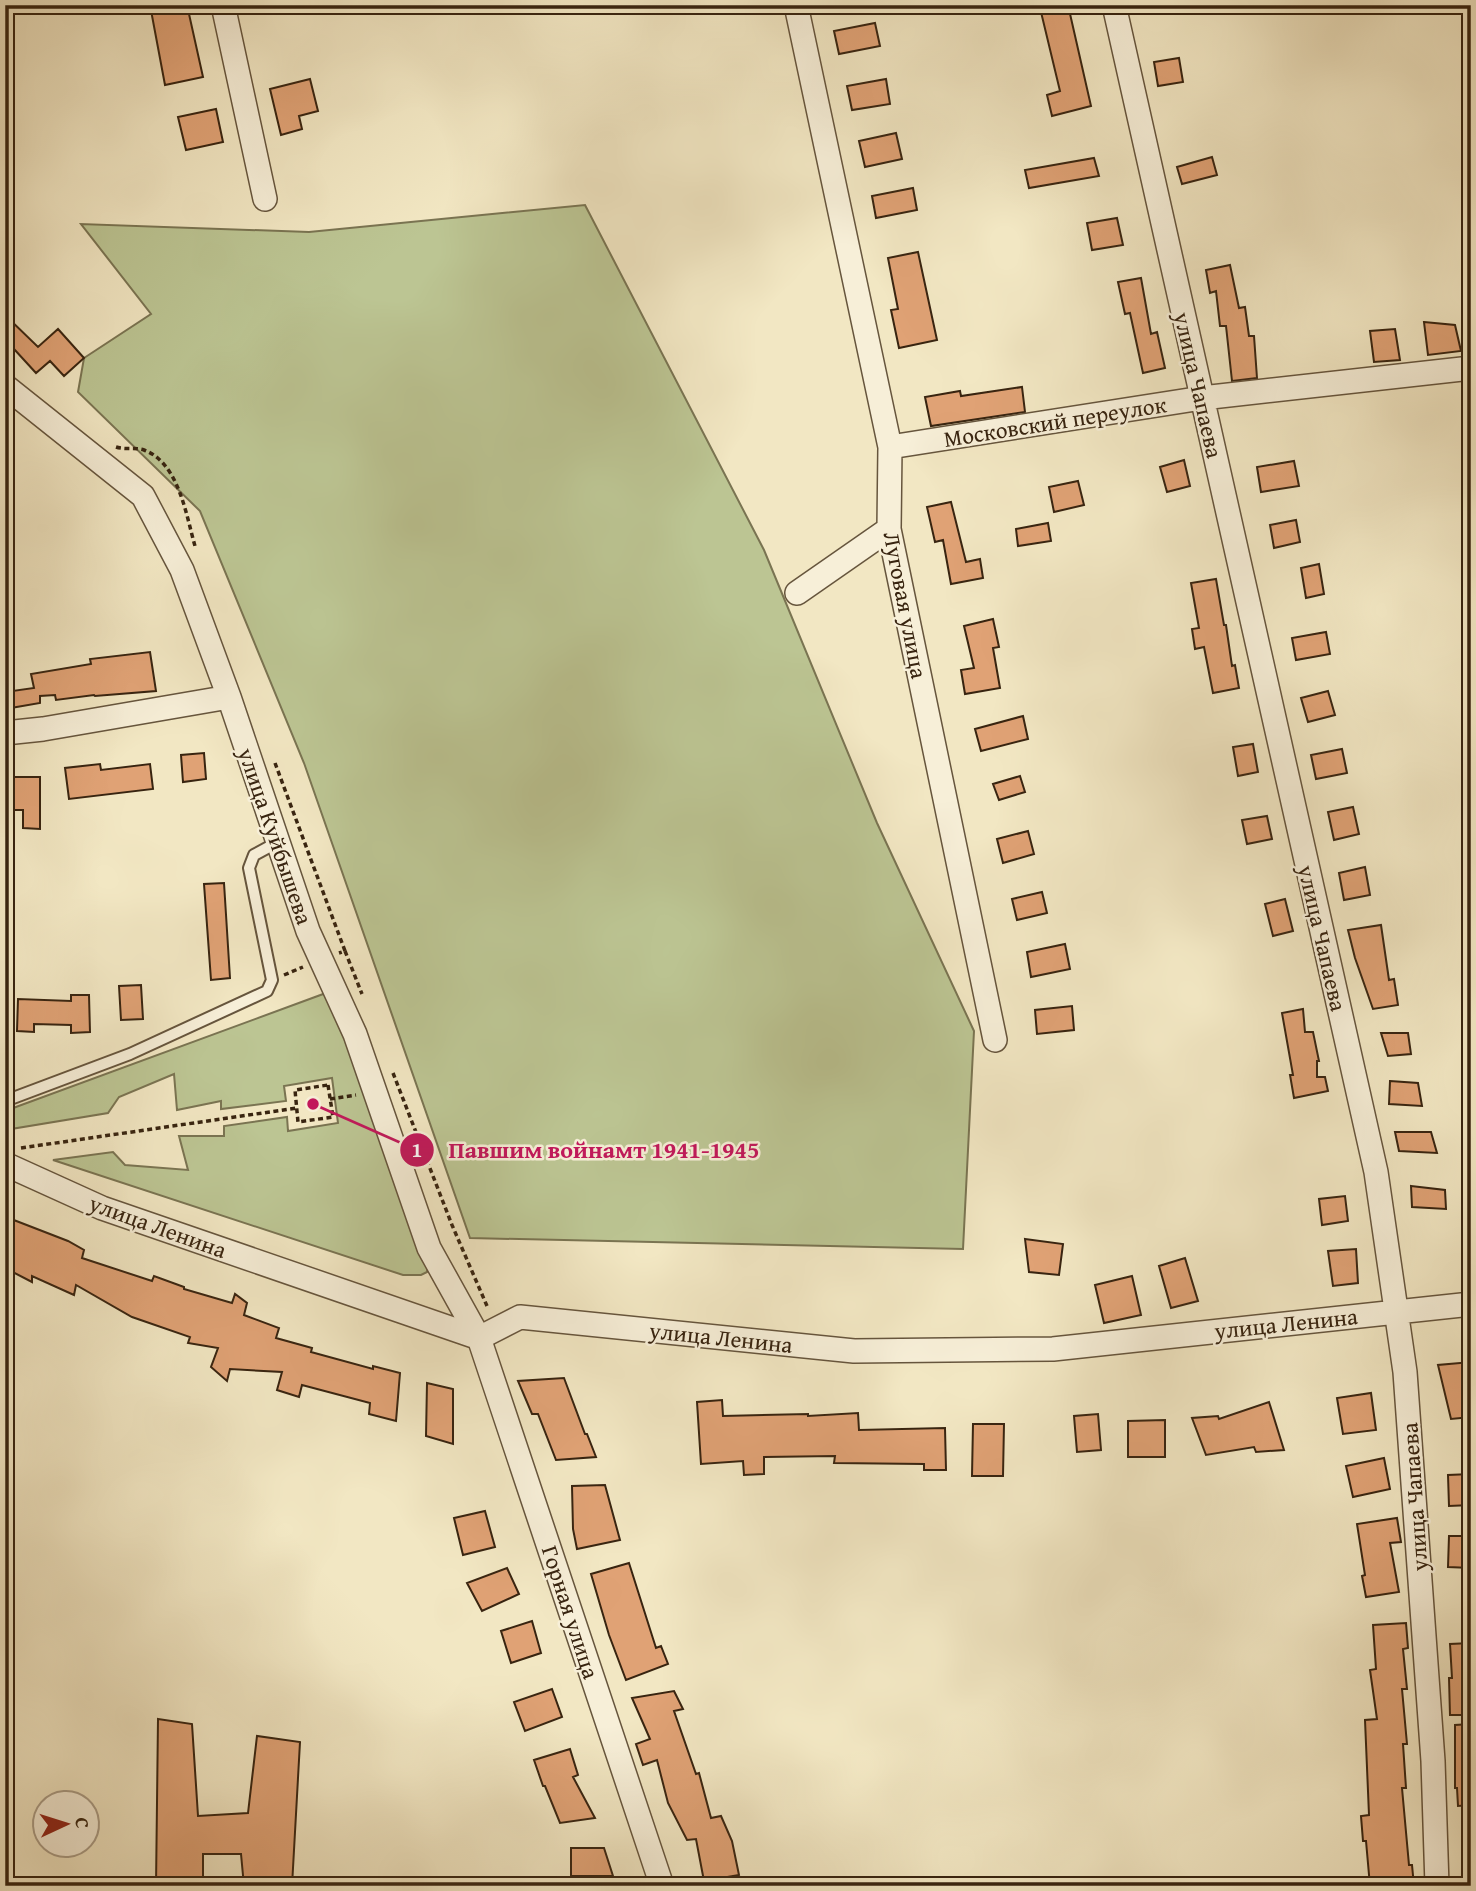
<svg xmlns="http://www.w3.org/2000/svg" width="1476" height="1891" viewBox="0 0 1476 1891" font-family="'Gentium Book Plus',serif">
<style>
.green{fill:#bcc593;stroke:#7a7452;stroke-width:2}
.building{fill:#e0a275;stroke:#382410;stroke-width:2}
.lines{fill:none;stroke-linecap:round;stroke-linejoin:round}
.lane-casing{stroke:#66553d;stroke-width:14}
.street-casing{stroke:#66553d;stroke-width:26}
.path{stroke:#382410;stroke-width:3.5;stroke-dasharray:5 3.5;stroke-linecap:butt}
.lane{stroke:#f7efd8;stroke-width:10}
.street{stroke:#f7efd8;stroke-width:23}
.labels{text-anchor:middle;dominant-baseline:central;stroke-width:5;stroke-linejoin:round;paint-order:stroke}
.street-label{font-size:23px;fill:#382410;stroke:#f7efd8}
.leader{fill:none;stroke:#c2185b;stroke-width:2.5}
.callout-dot{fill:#c2185b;stroke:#f7efd8;stroke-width:2.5}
.mark-label{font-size:21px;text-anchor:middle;font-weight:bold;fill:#fff}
.callout-label{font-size:24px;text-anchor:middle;font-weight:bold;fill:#c2185b;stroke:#f7efd8;stroke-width:5;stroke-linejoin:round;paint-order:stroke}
</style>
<rect width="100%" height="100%" fill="#f2e7c3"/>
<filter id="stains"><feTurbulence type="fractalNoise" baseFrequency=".00286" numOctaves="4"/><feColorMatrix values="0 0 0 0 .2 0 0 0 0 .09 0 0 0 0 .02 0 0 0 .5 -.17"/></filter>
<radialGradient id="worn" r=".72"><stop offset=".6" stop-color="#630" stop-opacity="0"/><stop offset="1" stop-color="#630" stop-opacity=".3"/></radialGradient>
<path class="green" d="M585,205L764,550L877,823L974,1031L963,1249L470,1238L304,763L200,511L78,392L84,358L151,314L81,224L309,232Z
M326,993L331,997L428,1265L427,1272L421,1275H403L53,1160L113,1152L125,1165L188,1170L179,1136H224V1126L287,1117L288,1131L338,1123L332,1078L284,1086L286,1101L221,1109V1101L177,1110L174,1074L119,1097L108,1113L5,1130V1111Z"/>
<path class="building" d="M150,5H187L203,77L165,85Z
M1068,5L1091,106L1052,116L1047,95L1060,91L1041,12Z
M875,23L880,46L839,54L834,31Z
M1179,58L1183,82L1158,86L1154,62Z
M310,79L318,111L299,116L302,129L281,135L270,89Z
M886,79L890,104L852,110L847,86Z
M216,109L223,142L186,150L178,117Z
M896,133L902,159L865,167L859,141Z
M1212,157L1217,175L1182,184L1177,167Z
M1094,158L1099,176L1029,188L1025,170Z
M913,188L917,210L876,218L872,196Z
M1117,218L1123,245L1092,250L1087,223Z
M918,252L937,340L899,348L891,310L898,309L888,258Z
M1230,265L1239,308L1245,307L1249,336H1254L1257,378L1232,381L1226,326H1220L1216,291L1210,293L1206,270Z
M1141,278L1151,334L1157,332L1165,368L1143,373L1130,313L1125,314L1118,282Z
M5,315L38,347L58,329L84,358L64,376L50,361L36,373L14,349L5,358Z
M1424,322L1455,325L1461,351L1428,355Z
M1395,329L1400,360L1374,362L1370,331Z
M1022,387L1025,412L931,426L925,397L960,391L961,396Z
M1184,460L1190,486L1167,492L1160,467Z
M1294,461L1299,486L1261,492L1257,467Z
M1078,481L1084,505L1054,512L1049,487Z
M951,502L966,562L980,559L983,578L951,584L943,540L935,542L927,507Z
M1296,520L1300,542L1274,548L1270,525Z
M1048,523L1051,541L1018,546L1016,529Z
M1319,564L1324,594L1306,598L1301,568Z
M1216,579L1224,625H1226L1232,666L1235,665L1239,688L1213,693L1204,647L1195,649L1192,629L1199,628L1191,583Z
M993,619L999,647L993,648L1000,688L965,694L961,670L974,668L964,626Z
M1326,632L1330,654L1296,660L1292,638Z
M150,652L156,691L95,696L94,695L56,700L55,695L40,696V703L5,709V692L34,688L31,674L91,664L90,659Z
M1328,691L1335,715L1308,722L1301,698Z
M1023,716L1028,739L981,751L975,729Z
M1253,744L1258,772L1238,776L1233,747Z
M1342,749L1347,773L1316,779L1311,755Z
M204,753L206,779L183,782L181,755Z
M100,764L101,770L150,764L153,789L69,799L65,768Z
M1020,776L1025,792L999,800L993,784Z
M8,777H40V829L23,828V810H8Z
M1353,807L1359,834L1334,840L1328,812Z
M1267,816L1272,839L1247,844L1242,820Z
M1028,831L1034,854L1003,863L997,839Z
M1365,867L1370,895L1344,900L1339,873Z
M224,883L230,978L211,980L204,884Z
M1042,892L1047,913L1017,920L1012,899Z
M1285,899L1293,931L1273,936L1265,904Z
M1381,925L1389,980L1394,979L1398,1005L1373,1009L1355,958L1348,930Z
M1065,944L1070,969L1031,977L1027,952Z
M141,985L143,1019L121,1020L119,986Z
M71,995H89L90,1032L71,1033V1025L34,1024V1032L17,1031L18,999L71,1001Z
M1072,1006L1074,1030L1037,1034L1035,1010Z
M1303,1009L1305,1032H1313L1319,1061H1317V1077H1325L1328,1091L1294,1098L1290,1075H1293L1282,1013Z
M1381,1033H1408L1411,1054L1388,1056Z
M1390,1081L1418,1083L1422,1106L1389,1104Z
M1395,1132H1431L1437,1153L1399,1151Z
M1411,1186L1445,1190L1446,1209L1412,1207Z
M1345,1196L1348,1221L1322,1225L1319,1199Z
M6,1217L68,1241L84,1250L82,1258L152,1281L154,1276L184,1287V1289L232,1303L235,1294L247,1303L244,1315L279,1328L276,1338L312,1348L311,1352L373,1369V1366L400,1373L396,1421L369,1414L370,1403L302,1385L299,1397L277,1390L282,1372L230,1369L227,1381L211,1367L218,1348L188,1343L190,1337L132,1317L76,1285L74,1295L32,1276V1282L5,1268Z
M1025,1239L1063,1244L1059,1275L1029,1272Z
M1356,1249L1358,1283L1333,1286L1328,1251Z
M1185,1258L1198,1301L1171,1308L1159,1266Z
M1132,1276L1141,1315L1104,1323L1095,1285Z
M1471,1362V1417L1451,1419L1438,1365Z
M564,1378L585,1434H587L596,1457L556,1460L538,1414H532L518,1381Z
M427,1383L453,1389V1444L426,1436Z
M1371,1393L1376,1430L1343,1434L1337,1398Z
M722,1400L723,1416L808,1414V1416L858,1413L859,1430L945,1428L946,1470H924V1464L834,1463L835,1456L764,1457V1474L744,1475L743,1461L701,1464L697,1402Z
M1269,1402L1284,1450L1256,1452L1254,1447L1206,1455L1192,1418L1218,1416L1219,1419Z
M1098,1414L1101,1450L1077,1452L1074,1416Z
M1165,1420V1457H1128V1421Z
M973,1424H1004L1003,1476H972Z
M1384,1458L1390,1489L1353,1497L1346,1466Z
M1471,1474V1505L1449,1506L1448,1475Z
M605,1485L620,1540L577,1549L573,1529L572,1486Z
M485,1511L495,1547L463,1555L454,1518Z
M1397,1518L1401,1542L1390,1543L1399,1592L1366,1597L1362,1576L1365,1575L1357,1524Z
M1449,1536H1471V1568L1448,1567Z
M629,1563L656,1648L661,1646L668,1664L626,1680L609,1635L591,1574Z
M507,1568L519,1594L482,1611L467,1583Z
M532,1621L541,1653L511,1663L501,1631Z
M1406,1623L1408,1648L1403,1649L1407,1689H1402L1407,1744H1403L1406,1788H1402L1409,1865H1412L1414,1886H1370L1366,1841H1363L1361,1816L1369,1815L1365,1720L1377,1719L1370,1670L1376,1669L1373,1625Z
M1471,1643V1695H1466L1465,1715H1450L1449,1678H1452L1450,1644Z
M552,1689L562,1717L525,1731L514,1702Z
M674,1691L683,1709L674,1711L696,1774L699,1773L711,1818L721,1816L732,1841L739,1875L704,1881L696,1839L687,1840L668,1803L657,1760L643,1765L636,1744L650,1739L632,1698Z
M158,1719L192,1724L198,1816L248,1813L257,1736L300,1742L292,1886H244L241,1854H203V1886H156Z
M1471,1724V1805L1458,1806L1457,1788H1455V1725Z
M570,1749L578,1775L573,1777L595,1818L560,1823L545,1786H543L534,1760Z
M571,1848H604L613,1876H571Z"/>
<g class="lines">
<defs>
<path id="lane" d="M5,1101L130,1054L267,991L272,980L249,868L254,855L278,842"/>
<path id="street" d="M223,5L265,199
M796,5L890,447L889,529L995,1040
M1114,5L1376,1172L1405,1372L1433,1761L1437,1886
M5,386L143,496L182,570L229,697L308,931L355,1034L429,1248L479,1338L662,1886
M890,447L1202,398L1471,368
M797,593L889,529
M5,733L43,729L229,697
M5,1164L102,1208L479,1338L520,1317L854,1351L1053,1349L1471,1304"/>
</defs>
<use href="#lane" class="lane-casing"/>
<use href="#street" class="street-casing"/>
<path class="path" d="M116,447C125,450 135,447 144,450C179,463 186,515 195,546
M275,763L345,951L339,953
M345,951L362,994
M284,975L303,967
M393,1073L452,1225L487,1306
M328,1085L333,1117L298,1122L295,1090Z
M330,1099L356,1095
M21,1148L297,1108"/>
<use href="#lane" class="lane"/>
<use href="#street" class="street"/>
</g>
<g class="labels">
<g class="street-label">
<text transform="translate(1199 385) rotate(77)">улица Чапаева</text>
<text transform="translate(1055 421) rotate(-9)">Московский переулок</text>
<text transform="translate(906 605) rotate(79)">Луговая улица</text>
<text transform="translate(276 836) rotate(71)">улица Куйбышева</text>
<text transform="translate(1323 938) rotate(77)">улица Чапаева</text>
<text transform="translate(158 1226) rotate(20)">улица Ленина</text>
<text transform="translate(1286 1323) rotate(-6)">улица Ленина</text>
<text transform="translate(721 1337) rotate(6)">улица Ленина</text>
<text transform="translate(1414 1497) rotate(-94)">улица Чапаева</text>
<text transform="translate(571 1612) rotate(72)">Горная улица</text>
</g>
</g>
<path class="leader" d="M313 1104L417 1150"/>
<g class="callout-dot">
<circle cx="313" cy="1104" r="7"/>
<circle cx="417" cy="1150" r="18"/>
</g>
<g class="mark-label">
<text x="417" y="1157">1</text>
</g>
<g class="callout-label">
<text x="604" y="1158">Павшим войнамт 1941-1945</text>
</g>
<rect width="1476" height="1891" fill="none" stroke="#f2e7c3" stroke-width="28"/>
<rect x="7" y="7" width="1462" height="1877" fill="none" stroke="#382410" stroke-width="3.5"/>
<rect x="14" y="14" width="1448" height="1863" fill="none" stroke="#382410" stroke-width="2"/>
<g transform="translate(66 1824) rotate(86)"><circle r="33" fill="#f7efd8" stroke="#ab9e88" stroke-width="2"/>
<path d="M0-5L12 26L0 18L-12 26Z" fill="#8f2418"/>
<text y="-10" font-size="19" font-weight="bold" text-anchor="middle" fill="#382410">С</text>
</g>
<rect width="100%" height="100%" filter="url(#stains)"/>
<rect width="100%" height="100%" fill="url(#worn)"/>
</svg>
